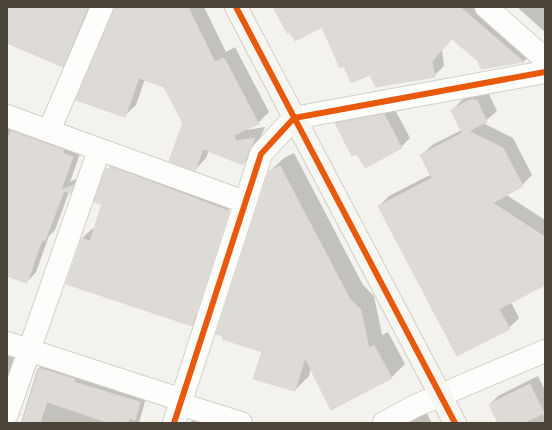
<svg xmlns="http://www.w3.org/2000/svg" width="552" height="430" font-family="'Archivo Narrow',sans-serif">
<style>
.shadow{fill:#0003;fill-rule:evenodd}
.building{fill:#dedbd6;stroke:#dcd9d4}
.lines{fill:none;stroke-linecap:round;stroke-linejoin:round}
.street-casing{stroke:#d2d0cb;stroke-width:24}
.secondary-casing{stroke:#d3cfc5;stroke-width:24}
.street{stroke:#fdfdfc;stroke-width:22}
.secondary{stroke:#f7f6f1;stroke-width:22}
.cycleway-casing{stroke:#fff;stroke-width:8}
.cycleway{stroke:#e8590c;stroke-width:6}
</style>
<rect width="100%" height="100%" fill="#f4f2ee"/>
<!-- shadow -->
<path class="shadow" d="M7,7h87l-21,48 -10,11 -56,-27z
M115,7h89l22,45 9,-5 34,65 -11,11 -12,5 1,2 18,-3 -11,26 -11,11 -34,-14 -3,8 -11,12 -11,-47 -20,-36 -19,-8 -9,26 -12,11z
M275,7h209l49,45 -9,9 -43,7 -2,-8 -26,-22 -11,12 2,16 -10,10 -63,-3 -27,-8 -22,-40z
M517,7h28v25z
M486,88l11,23 -14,12 30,15 19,37 -10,10 -17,9 40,26v64l-34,18 8,16 -10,10 -130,-122 10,-10 43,-22 -10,-19 10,-10 30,-15 -10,-20 10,-10z
M393,106l17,32 -9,9 -44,5 -21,-29 9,-8z
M7,120l75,28 -12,34 12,-6 -2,7 -11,9 -14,38 -6,6 -13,36 -9,10 -20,-7z
M294,153l69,132 11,11 8,39 6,-3 17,32 -14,14 -80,-10 -2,8 -14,14 -32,-39 6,-179 15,-14z
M116,161l123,40 -37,114 -10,10 -110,-87 10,-9h3l9,-25 2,-33zM230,206l2,1 -35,107h-2z
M7,348l14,4 -14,33z
M45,361l102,33 -8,29h-118l16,-53z
M538,376l7,14v21l-2,1 2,11h-45l-10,-19 8,-8z
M425,410l7,13h-32z
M197,416l35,7h-42z"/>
<!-- building -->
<path class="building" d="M7,7h81l-25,60 -56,-24z
M114,7h74l27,55 9,-4 35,66 -25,11 2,6 19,-3 -12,27 -40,-16 -8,22 -26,-10 14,-38 -19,-36 -25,-9 -14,39 -49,-17z
M273,7h187l64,55 -43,7 -3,-8 -26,-22 -20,22 3,16 -59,10 -6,-12 -19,8 -7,-17 -4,2 -18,-41 -27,14 -5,-9 -3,1z
M469,100h8l10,22 -18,9 34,17 20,38 -30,17 52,34v48l-46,24 11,20 -53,27 -79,-150 54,-28 -12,-23 42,-22 -11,-23z
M384,114l18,34 -37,20 -8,-14 -5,2 -17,-33z
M11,131l53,19 -1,3 10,4 -12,33 13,-5 -3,8 -7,-2 -19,50 -3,-1 -15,43 -20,-7v-136z
M280,166l70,133 11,11 8,38 5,-3 18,33 -61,32 -26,-52 -10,33 -42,-12 9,-27 -40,-13 1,-3 -7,-2 53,-163z
M112,167l117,44 -37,115 -126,-42 16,-46 8,3 12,-37 -8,-2 11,-32z
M39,368l36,11 -1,3 66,20 -5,18 -6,-2 -1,5h-19l-62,-21 -7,21h-18z
M530,384l14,29 -20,10h-26l-9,-19z"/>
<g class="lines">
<defs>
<path id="street" d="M486,7l59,52
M7,116l238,86
M49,131l53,-124
M7,343l175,57
M180,404l61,19
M7,414l92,-264
M174,423l87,-269 33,-36 251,-46
M384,423l31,-17 130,-55"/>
<path id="secondary" d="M236,7l219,416"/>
</defs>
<!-- street casing -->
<use href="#street" class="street-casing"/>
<!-- secondary casing -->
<use href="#secondary" class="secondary-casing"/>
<!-- street -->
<use href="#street" class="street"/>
<!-- secondary -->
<use href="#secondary" class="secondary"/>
<defs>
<path id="cycleway" d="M236,7l219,416
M174,423l87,-269 33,-36 251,-46"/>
</defs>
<!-- cycleway casing -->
<use href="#cycleway" class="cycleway-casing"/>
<!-- cycleway -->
<use href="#cycleway" class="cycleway"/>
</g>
<!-- border -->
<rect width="552" height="430" fill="none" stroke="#4b4439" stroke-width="16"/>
</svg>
